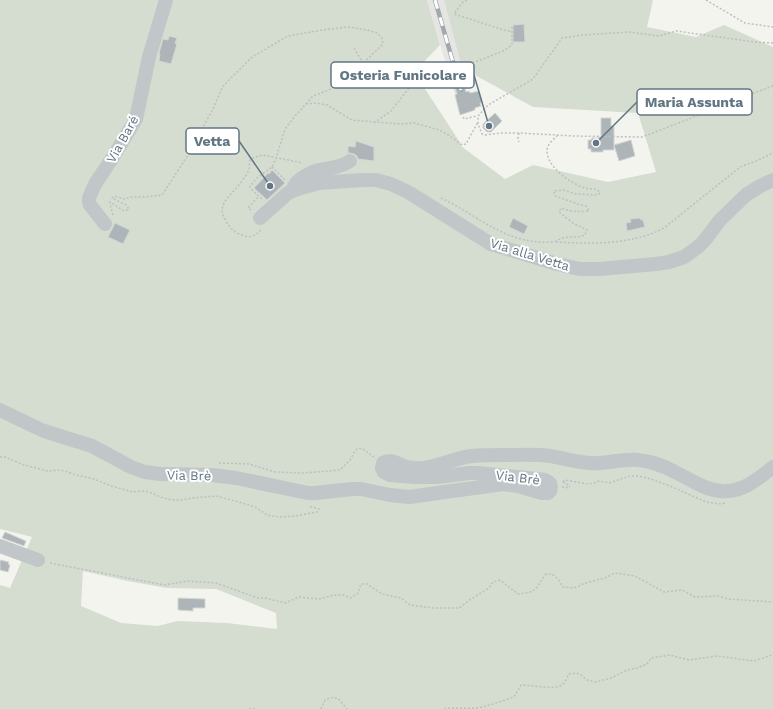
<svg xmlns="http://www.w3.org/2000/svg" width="773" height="709" font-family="'Work Sans',sans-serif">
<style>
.built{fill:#e5e5e3}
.green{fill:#d5dcd0;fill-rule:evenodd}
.building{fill:#adb5b9;stroke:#d5d5d3}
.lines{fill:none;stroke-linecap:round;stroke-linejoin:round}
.path{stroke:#bdbfc1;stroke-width:1.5;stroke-dasharray:2 2;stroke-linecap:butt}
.minor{stroke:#c1c6c8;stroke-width:14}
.rail-casing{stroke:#a1a9ad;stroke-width:4.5}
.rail{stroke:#fff;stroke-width:3;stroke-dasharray:9;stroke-linecap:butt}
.labels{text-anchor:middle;stroke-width:4;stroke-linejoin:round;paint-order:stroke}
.street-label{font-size:13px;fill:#617683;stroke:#fff}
.leader{fill:none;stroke:#617683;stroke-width:1.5}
.callout-dot{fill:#617683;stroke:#fff;stroke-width:1.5}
.callout{fill:#fff;stroke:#617683;stroke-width:1.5}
.callout-label{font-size:14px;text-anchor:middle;font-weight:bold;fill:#617683}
</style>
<rect width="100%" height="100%" fill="#f4f4ef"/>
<!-- built -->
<path class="built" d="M427,0h17l18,68 4,24 -11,3z"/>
<!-- green -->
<path class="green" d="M0,0h427l13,45 -26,27 47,72v2l44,33 28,-14 75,17 48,-10 -18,-59 -105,-6 -71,-39 -18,-68h209l-6,27 49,10 28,-12 49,22v662h-773v-124l10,3 22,-51 -32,-8zM83,571l45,10 39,7 49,1 60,24 1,16 -50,-6 -50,-2 -19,5 -37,-3 -40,-17z"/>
<!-- building -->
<path class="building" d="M524,24l1,18h-12v-17z
M169,36l8,2 -2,5 2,1 -6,20 -12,-3 1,-7 -1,-1 4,-14 5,1z
M461,75l5,17 3,-1 1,2 9,-2 3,11 -2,1 1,3 -6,2v2l-15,5 -5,-20 2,-1 -5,-17z
M495,113l7,8 -11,11h-4l-4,-4v-4z
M601,118h10v8h3v24h-11v2h-12v-3h-3v-9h3l1,-2h7v-1h2z
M631,140l4,16 -16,5 -5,-16z
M356,141l18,6v14l-16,-2 -1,-3 -3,-2 -4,-1h-2v-7l7,1z
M272,170l13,13 -18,17 -13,-12 14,-15 1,1z
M513,218l15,8 -4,8 -15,-7z
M640,218l1,2h2l2,7 -18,4 -1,-8 5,-1 -1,-3z
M115,223l15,7 -7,14 -15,-7z
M5,532l21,9 -2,5 -22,-8z
M0,560l9,2 -1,2 2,1 -2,7 -8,-2z
M178,598l27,1v9h-12v3l-15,-1z"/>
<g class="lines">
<!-- path -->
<path class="path" d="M467,0l-4,2 -9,12 53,17h5
M706,0l39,23 28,4
M773,43l-18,-1 -79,-11 -17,5 -30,-4 -46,3 -21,3 -29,41 -45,26 -10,11v8l4,10 3,1 17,-2h17l55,3 68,1 47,-18 51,-21 33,-12
M354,48l9,15
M306,104l10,-1 11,2 25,15 48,4 15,-1 24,7 11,6 12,9 4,-1 12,-22
M463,117l1,2 13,-3
M374,123l17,-12 21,-27 11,-9 55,-14 25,-10 9,-6v-20
M519,133l-1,5 1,4
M272,167l13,13
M441,198c38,18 65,47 111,44 4,0 7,-3 11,-4 8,-2 15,0 22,-3l2,-5 -14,-7 -14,-11 2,-4c10,4 18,4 28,3l-3,-5 -5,-1 -26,-9 -1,-5 9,-1 13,4 21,1 3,-2 -3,-4c-5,0 -10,0 -15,-2 -13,-5 -36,-21 -35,-37 1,-7 7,-11 11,-15
M251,210l-3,-2 11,-12
M113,215l-3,-11v-2l14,9 5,-2 -3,-4 -14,-7 3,-2 9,3 7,-2h14l17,-2 26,-40 25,-46 10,-23 29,-29 36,-21 34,-6 27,-3 18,3 10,3 5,5 1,6 -31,30 -11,9 -12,7 -16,6 -18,20 -10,13 -9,29 -4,9 -15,11 -7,8v2l13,12
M261,230c-6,6 -11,8 -19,5 -7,-2 -12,-7 -16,-14 -10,-15 2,-23 11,-34 4,-4 8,-10 11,-15 2,-4 1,-8 2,-12l5,-3 8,-2 40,8
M556,242c35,2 76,3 108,-14l76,-61 16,-6 17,-8
M0,457h5l19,8 24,6 12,-1 8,2 8,3 18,4 17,7 22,6 9,-1 7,1 14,6 10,2h9l10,-2 24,-2 23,6 16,5 12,8 12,2 17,-1 21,-4 2,-3 -11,-3
M219,463l30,1 26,8 28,1 37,-3 10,-10 5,-9 3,-3c8,1 9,5 16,9
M563,482l2,-2 23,4 6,-1 5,-2 10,2 21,-7h9l12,3 19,7 36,16 15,2 4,-1
M563,482l7,4
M562,487l7,1 1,-2
M50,563l114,22 24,-4 28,2 42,15h7l20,5 14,-6 20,2 15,-4h9l8,3 7,-5 3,-9h6l15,10 19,4 9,7 23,3h26l12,-9 18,-11 4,-6 7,-2 18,14c20,-2 17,-5 28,-20h6l6,5 5,8 11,1 11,-5 20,-5 10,-5 20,3 29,16 18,-2 13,7 23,-1 10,3 45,3
M249,709h6
M321,709l4,-9c13,-6 14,0 22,9
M444,709c10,-2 20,0 30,-1 14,-1 27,-7 40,-11l7,-12c9,0 35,5 41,0 3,-2 5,-8 7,-11l7,-1 5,2 6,5 9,2 15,-4 16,-8 10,-2 10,-4 4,-6 19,-3 19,5 28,-4 37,5 15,-5 4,-1"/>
<!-- minor -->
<path class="minor" d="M293,190c1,-6 4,-8 9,-12 14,-10 21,-7 37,-12 4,-1 8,-3 11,-5
M260,218l28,-25 9,-4 22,-6 13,-1 31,-2h13l15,4 17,8 83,52 66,20 23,5h19l57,-5 13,-2 15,-5 14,-10 7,-7 15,-20 26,-25 14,-9 13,-6
M105,224l-15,-19 -1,-3v-4l6,-14 18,-27 23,-38 13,-62 17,-57
M0,410l27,13 17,8 48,15 39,21 14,5 15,2 52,1 24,3 72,15h7l38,-4h8l29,6 19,2 94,-13 15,2 24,7h6l2,-2c2,-6 0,-9 -5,-11l-67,-7h-9l-32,4h-23l-24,-2 -6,-3 -2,-4 1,-5c8,-5 15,1 23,4 6,1 12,2 18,1 16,-2 31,-10 47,-12 12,-1 25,-1 37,-1 14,0 28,-1 42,1 13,2 26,6 39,7 16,2 32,-5 49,-3 12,1 26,6 37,12 17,8 33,21 53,19 18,-1 32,-14 45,-24
M0,546l38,14"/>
<defs>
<path id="rail" d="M435,0l26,90"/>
</defs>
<!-- rail casing -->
<use href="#rail" class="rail-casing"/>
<!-- rail -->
<use href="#rail" class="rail"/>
</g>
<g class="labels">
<!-- street labels -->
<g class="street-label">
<text transform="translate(122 139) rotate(-61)" y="5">Via Baré</text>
<text transform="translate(530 254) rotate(17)" y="5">Via alla Vetta</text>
<text transform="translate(189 475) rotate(1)" y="5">Via Brè</text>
<text transform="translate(518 477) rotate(7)" y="5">Via Brè</text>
</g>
</g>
<!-- callouts -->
<path class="leader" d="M489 126L474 75M596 143L637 102M270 186L239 141"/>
<g class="callout-dot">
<circle cx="489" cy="126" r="4"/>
<circle cx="596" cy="143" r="4"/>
<circle cx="270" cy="186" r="4"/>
</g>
<g class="callout">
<rect x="331" y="62" width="143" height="26" rx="4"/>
<rect x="637" y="89" width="115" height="26" rx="4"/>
<rect x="186" y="128" width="53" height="26" rx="4"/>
</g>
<g class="callout-label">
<text x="403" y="80">Osteria Funicolare</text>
<text x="694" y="107">Maria Assunta</text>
<text x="212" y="146">Vetta</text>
</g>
</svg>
